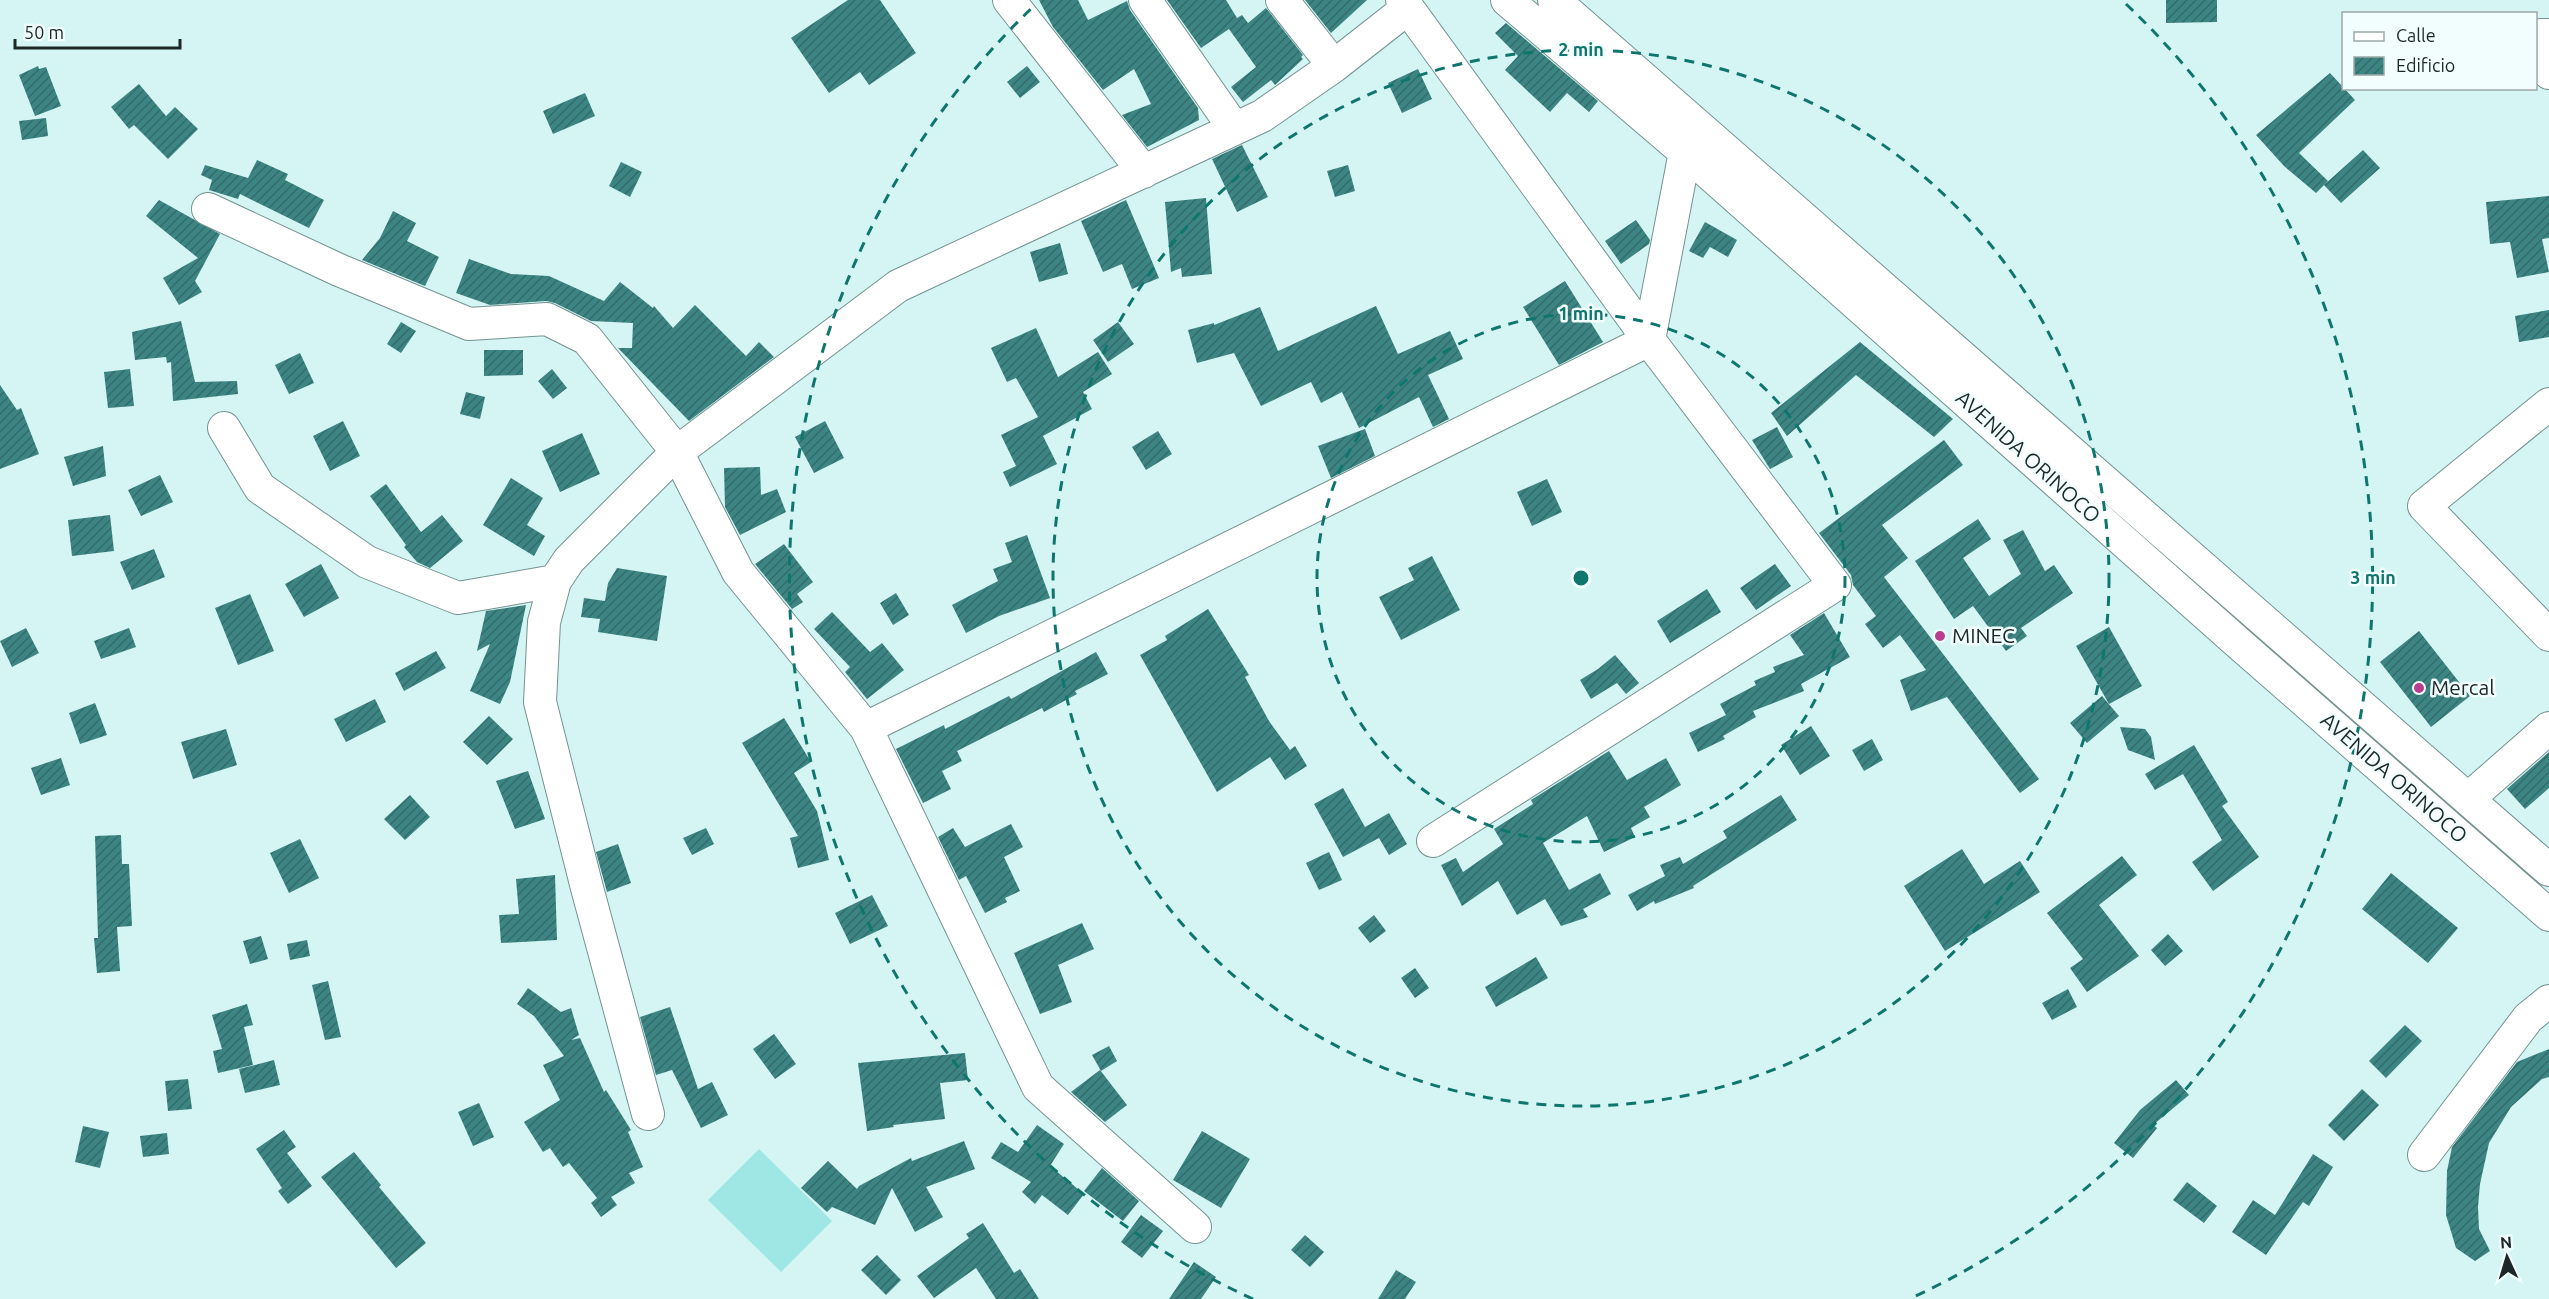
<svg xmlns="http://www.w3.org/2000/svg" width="2549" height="1299" font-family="Ubuntu,sans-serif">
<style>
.garden{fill:#9fe7e4}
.building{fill:url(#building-hatch)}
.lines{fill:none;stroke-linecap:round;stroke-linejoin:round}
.minor-casing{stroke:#749391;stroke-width:34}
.minor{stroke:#fff;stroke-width:32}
.ring{fill:none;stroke:#0f766e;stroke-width:3;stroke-dasharray:10 8}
.poi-dot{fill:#b73d90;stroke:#f1fefd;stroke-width:2}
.labels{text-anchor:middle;stroke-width:5;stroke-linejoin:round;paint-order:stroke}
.street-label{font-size:21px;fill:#1c2828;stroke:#f1fefd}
.poi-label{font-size:21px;fill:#1c2828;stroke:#f1fefd;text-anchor:start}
.centre{fill:#0f766e;stroke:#f1fefd;stroke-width:3}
.ring-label{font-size:18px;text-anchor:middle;font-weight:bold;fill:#0f766e;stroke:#f1fefd;stroke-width:5;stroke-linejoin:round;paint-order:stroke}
</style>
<defs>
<pattern id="building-hatch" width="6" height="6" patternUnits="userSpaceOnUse" patternTransform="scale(1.5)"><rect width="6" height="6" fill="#3d8583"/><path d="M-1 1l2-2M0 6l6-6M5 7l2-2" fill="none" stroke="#326d6b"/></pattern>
</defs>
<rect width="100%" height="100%" fill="#d4f5f3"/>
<!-- garden -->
<path class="garden" d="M759,1149l73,72 -51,51 -73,-72z"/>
<!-- building -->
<path class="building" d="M848,0h32l36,53 -47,32 -9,-13 -31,21 -38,-55z
M1039,0h39l10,20 39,-19 3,9 68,98 1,12 -52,27 -25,-32 29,-11 -17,-35 -31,21 -50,-63z
M1167,0h59l11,18 5,-3 6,8 18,-15 37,47 -2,2 2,2 -28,26 -4,-5 -28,22 -12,-15 25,-20 -27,-38 -28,19z
M1305,0h62l-36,33z
M2166,0h51v22l-51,1z
M1506,23l92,78 -9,11 -22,-19 -17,19 -45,-42 13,-14 -23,-23z
M38,66l1,3 7,-2 15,39 -26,10 -16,-41z
M1027,66l13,16 -20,16 -13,-16z
M1418,69l14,30 -30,14 -14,-30z
M2330,73l25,27 -56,53 29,28 -12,12 -32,-27 -28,-31z
M139,84l27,32 9,-9 23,22 -30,30 -34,-34 -5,4 -18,-22z
M585,93l10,23 -42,18 -10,-23z
M46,118l2,18 -26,4 -3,-19z
M1242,145l26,52 -31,15 -25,-53z
M2363,150l17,18 -39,35 -17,-18z
M257,160l31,14 -3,6 39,20 -15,28 -69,-34 -2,5 -29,-9 3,-10 -11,-5 4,-10 43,13z
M621,162l21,10 -12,25 -21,-11z
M1348,165l7,26 -20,6 -8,-26z
M2549,196v42l-7,1 7,33 -32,6 -7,-36 -20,2 -4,-42z
M1206,198l6,76 -30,3 -1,-9 -10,4 -6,-70z
M159,200l61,34 -25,47 7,11 -23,13 -16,-27 35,-20 -52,-42z
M1126,200l33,78 -27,11 -10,-25 -19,8 -22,-51z
M393,211l23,12 -9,18 32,16 -14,29 -63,-26 18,-22z
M1636,220l14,20 -1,4 -28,20 -16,-23z
M1705,222l32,18 -9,17 -18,-10 -7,11 -14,-7z
M1060,243l8,31 -29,8 -9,-30z
M469,259l42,15 38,2 55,25 16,-19 33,26 1,-2 19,22 22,-23 51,51 13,-14 15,15 -85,64 -71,-73h14l1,-25 -42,-2 -36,-18 -9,-2 -56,4 -34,-12z
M1565,281l38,61 -44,23 -36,-58z
M1376,306l22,48 52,-23 13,28 -35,16 21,44 -16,8 -14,-30 -60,31 -17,-36 -21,11 -10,-21 -50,24 -27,-53 -37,10 -9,-33 26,-7v2l46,-18 18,44z
M2549,310v27l-30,5 -4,-26z
M181,321l14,61 42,-1 1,13 -65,7 -2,-39 -4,1 -1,-6 -31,3 -3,-28z
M401,322l15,9 -15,22 -14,-9z
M1118,322l16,22 -26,18 -15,-22z
M1036,328l22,49 40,-25 14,22 -29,18 9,17 -49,27 14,28 -47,23 -7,-15 13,-6 -15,-31 37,-18 -22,-39 -9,4 -16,-34z
M1860,342l93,77 -19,18 -78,-62 -69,61 -16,-23z
M484,350h39v25l-39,1z
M300,353l14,30 -25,11 -14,-29z
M130,369l4,37 -26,2 -4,-36z
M552,369l15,19 -14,11 -15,-18z
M0,385l17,25 4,-2 18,46 -39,15z
M466,392l19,5 -5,22 -20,-5z
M343,421l17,35 -30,15 -17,-35z
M825,421l19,37 -30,15 -19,-36z
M1777,427l16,30 -23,12 -18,-29z
M1365,429l10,27 -44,22 -13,-32z
M1158,431l14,23 -26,16 -14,-23z
M582,433l18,41 -40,18 -18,-41z
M1944,440l19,25 -81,60 26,33 -24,19 155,202 -19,14 -73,-96 -36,14 -11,-31 26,-10 -26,-35 -17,13 -18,-24 11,-8 -23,-31 -2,-10 -32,-42z
M103,446l3,30 -33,10 -9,-29z
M760,467l1,28 16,-6 9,23 -46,23 -15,-28 -1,-39z
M160,475l13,27 -32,14 -13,-26z
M511,478l32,20 -16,27 18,11 -11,20 -51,-31z
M1547,479l15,33 -30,14 -15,-34z
M386,484l35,48 21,-17 21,26 -33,27 -13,-6 -13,-15 2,-2 -36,-49z
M110,515l4,36 -42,5 -4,-36z
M1978,519l13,20 -28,19 26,38 32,-22 -18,-34 20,-10 22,41 9,-6 19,28 -52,35 6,8 -21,15 -33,-45 -19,13 -39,-58z
M1027,535l23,63 -51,18 -33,17 -14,-28 46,-24 -5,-12 19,-7 -7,-19z
M784,544l29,38 -16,12 6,8 -11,7 -37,-45z
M154,549l11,28 -33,13 -12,-28z
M1432,556l28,54 -59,30 -22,-43 35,-17 -6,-12z
M321,564l18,34 -35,19 -19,-33z
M1775,564l16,22 -35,24 -16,-22z
M617,568l50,8 -10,65 -59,-9 2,-13 -19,-2 3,-19 21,3 3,-18z
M1707,589l14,23 -51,31 -13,-22z
M896,593l13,22 -16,10 -13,-22z
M250,594l24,57 -36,14 -23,-57z
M526,605l-16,77 -10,22 -30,-13 20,-47 -13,7 9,-40z
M1208,609l41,66 -4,2 24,44 21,29 5,-4 12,20 -22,14 -15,-23 -53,35 -77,-137 27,-15 -2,-4z
M832,612l38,40 12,-9 22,27 -37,29 -22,-27 5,-5 -36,-38z
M1824,613l26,44 -49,27 3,7 -51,20 3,6 -33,19 2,3 -27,13 -9,-19 37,-18 -6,-11 36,-19 -2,-4 21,-9 -2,-5 31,-12 -14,-20z
M2109,627l33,59 -33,18 -33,-58z
M26,628l13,25 -27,14 -12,-26z
M129,628l7,19 -35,12 -7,-18z
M2419,631l51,65 -39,31 -51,-65z
M436,651l10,17 -42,23 -9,-18z
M1096,652l12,22 -33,17 2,3 -33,18 -2,-4 -85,43 5,10 -20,10 9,18 -28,14 -27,-54 48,-24 1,4 64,-33 2,3z
M1615,655l24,28 -13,11 -9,-11 -26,16 -11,-19 18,-11z
M2102,696l17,20 -32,27 -17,-20z
M375,699l11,23 -40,20 -12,-23z
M95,703l12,32 -27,9 -11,-31z
M489,716l24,23 -26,26 -24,-23z
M784,718l27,44 -17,11 23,38 12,49 -31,8 -8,-30 8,-2 -56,-93z
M1811,726l19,30 -30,19 -19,-30z
M2120,727l25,2 6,8 4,23 -27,-10z
M226,729l11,36 -44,14 -12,-37z
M1872,739l11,21 -19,11 -12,-21z
M2194,745l34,57 -6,4 37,51 -46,34 -21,-29 30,-22 -39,-66 -28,16 -10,-16z
M1609,751l18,29 39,-22 15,27 -37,22 6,10 -19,11 4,9 -31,15 -17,-36 -44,27 26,47 31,-17 11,21 -28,15 5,8 -27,9 -16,-27 -28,16 -19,-34 -36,25 -21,-41 15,-7 7,14 40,-28 -9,-15 39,-25 -2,-4z
M2549,752v36l-24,21 -18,-20z
M61,758l9,27 -29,10 -10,-27z
M528,771l17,48 -30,10 -19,-48z
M1343,788l22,39 24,-14 18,31 -18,11 -10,-17 -36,19 -29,-53z
M410,795l20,22 -25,23 -21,-21z
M1781,795l16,25 -104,66 1,2 -39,16 -1,-3 -17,10 -9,-16 37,-19 -5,-11 20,-8 3,7 44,-26 -4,-7z
M1011,824l12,23 -19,10 16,34 -15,7 2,4 -22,11 -19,-37 -7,4 -21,-43 15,-9 12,19z
M706,828l8,16 -22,11 -9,-17z
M121,835l1,29h7l3,62 -15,1 3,44 -23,2 -3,-35h4l-3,-102z
M300,839l19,39 -30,15 -19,-40z
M618,844l13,39 -24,9 -11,-40z
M1962,849l22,35 36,-23 20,31 -95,59 -41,-65z
M1329,852l13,28 -23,10 -13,-27z
M2122,856l15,19 -38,30 40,51 -52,36 -17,-24 13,-9 -36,-46z
M2391,873l67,55 -30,35 -66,-54z
M555,875l2,65 -56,3 -2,-28 20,-1 -3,-35z
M872,895l16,31 -38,18 -15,-31z
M1374,915l12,16 -16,12 -12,-15z
M1082,923l12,26 -36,16 14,37 -32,12 -26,-61z
M2168,934l15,17 -18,15 -14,-16z
M261,936l7,23 -18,5 -7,-23z
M307,940l3,16 -20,4 -3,-16z
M1536,957l12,21 -52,29 -11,-20z
M1415,968l14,20 -14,10 -14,-20z
M328,981l13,56 -16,3 -13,-55z
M528,988l33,24 10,-4 8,27 -8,5 9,-2 24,54 2,-2 25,40 -3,2 15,35 -14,6 6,10 -24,14 6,8 -16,12 -10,-14 6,-5 -28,-35 -6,4 -13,-19 -7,4 -19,-30 36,-22 -17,-35 21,-9 -30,-40 -17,-12z
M2068,989l9,18 -25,13 -10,-17z
M247,1004l6,21 -9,2 9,38 -35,8 -5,-22 9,-2 -10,-34z
M670,1007l28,82 14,-7 16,33 -27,13 -29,-58 -16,5 -16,-58z
M2405,1025l17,16 -36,37 -17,-17z
M774,1034l22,30 -21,15 -22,-30z
M1109,1046l8,15 -16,10 -9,-16z
M2549,1049v28l-7,2 -31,28 -22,36 -9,41 -2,23 1,22 11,22 -15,10 -19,-13 -10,-33 1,-44 5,-24 65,-85z
M965,1053l3,27 -28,3 5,36 -52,6 1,2 -27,4 -9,-68z
M274,1060l6,25 -35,8 -6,-24z
M1100,1070l27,35 -22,17 -34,-30z
M188,1079l4,30 -24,2 -3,-30z
M2176,1080l13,15 -36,30 4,3 -24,30 -19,-15 26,-33z
M2362,1089l17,16 -35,36 -16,-16z
M479,1103l15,34 -21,9 -15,-34z
M1037,1125l27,19 -14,22 34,28 -16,21 -26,-20 -7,9 -13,-12 9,-10 -40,-24 10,-16 17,10z
M83,1126l26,6 -9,36 -25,-6z
M284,1130l12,17 -9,6 25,33 -24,18 -10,-13 4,-3 -26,-39z
M1202,1131l48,28 -29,49 -48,-28z
M167,1133l2,21 -26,3 -3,-21z
M964,1141l11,28 -49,18 17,30 -28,15 -23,-44 -17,37 -43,-18 -5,5 -26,-24 27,-27 29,28 2,-3 52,-28 1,3z
M354,1152l27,33 -2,2 47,56 -30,25 -75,-91z
M2313,1154l20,13 -24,39 -6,-4 -37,53 -34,-23 21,-32 22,15z
M1102,1168l37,33 -16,20 -39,-30z
M2187,1182l30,24 -13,17 -31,-23z
M1141,1215l22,16 -21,27 -21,-16z
M983,1223l31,50 6,-4 19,30h-43l-20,-31 -42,30 -17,-22 52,-38 -3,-4z
M1305,1235l19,17 -14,15 -19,-17z
M877,1255l24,25 -15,15 -25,-25z
M1194,1262l22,15 -15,22h-32z
M1396,1270l20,12 -11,17h-27z"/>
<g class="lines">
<defs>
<path id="minor" d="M1009,0l135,172
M1145,0l89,128
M1282,0l52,66
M1402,0l247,340 186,245 -402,256
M1507,0l178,152 551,489 313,274
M1554,0l995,870
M2549,35h-8l8,38
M208,209l131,61 130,54 78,-5 40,20 90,113 61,120 128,156 172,359 157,140
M2549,404l-125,102 125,129
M224,428l36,60 107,74 91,36 97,-17
M866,728l783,-388 36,-188
M2468,799l81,-71
M648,1114l-61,-226 -47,-186 4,-80 11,-41 14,-21 108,-108 221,-166 364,-170 72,-50 74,-58
M2424,1155l104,-137 21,-17"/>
</defs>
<!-- minor casing -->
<use href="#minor" class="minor-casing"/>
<!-- minor -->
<use href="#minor" class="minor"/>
</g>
<!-- distance rings -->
<g class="ring">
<circle cx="1581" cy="578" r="264"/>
<circle cx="1581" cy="578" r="528"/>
<path d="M1253 1299A792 792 0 0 1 1036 4M2126 4A792 792 0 0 1 1909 1299"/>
</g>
<!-- markers -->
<g class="poi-dot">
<circle cx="1940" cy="636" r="6"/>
<circle cx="2419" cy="688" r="6"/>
</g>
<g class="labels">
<!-- street labels -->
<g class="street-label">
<text transform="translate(2028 457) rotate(42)" y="7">AVENIDA ORINOCO</text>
<text transform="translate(2394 778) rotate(41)" y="7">AVENIDA ORINOCO</text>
</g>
<!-- poi labels -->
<g class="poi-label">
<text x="1952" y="643">MINEC</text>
<text x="2431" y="695">Mercal</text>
</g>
</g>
<circle cx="1581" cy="578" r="9" class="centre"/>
<g class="ring-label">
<text x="1581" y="56">2 min</text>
<text x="1581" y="320">1 min</text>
<text x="2373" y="584">3 min</text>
</g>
<!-- legend -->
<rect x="2342" y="12" width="195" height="78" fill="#f1fefd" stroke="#9ca8a8" stroke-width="1.5"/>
<rect x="2354" y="32" width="30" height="9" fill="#ffffff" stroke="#9ca8a8" stroke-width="1.5"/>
<text x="2396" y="42" font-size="18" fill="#1c2828">Calle</text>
<rect x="2354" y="57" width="30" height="18" fill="url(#building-hatch)" stroke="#9ca8a8" stroke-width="1.5"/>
<text x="2396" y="72" font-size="18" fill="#1c2828">Edificio</text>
<!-- north arrow -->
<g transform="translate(2507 1257) rotate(356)" stroke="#f1fefd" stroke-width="4.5" paint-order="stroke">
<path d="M0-4.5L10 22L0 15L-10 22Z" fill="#1c2828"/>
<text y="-9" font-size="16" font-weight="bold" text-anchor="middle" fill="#1c2828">N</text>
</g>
<!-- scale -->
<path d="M15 39v9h165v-9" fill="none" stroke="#1c2828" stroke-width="3"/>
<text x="24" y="39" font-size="18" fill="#1c2828" stroke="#f1fefd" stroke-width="4.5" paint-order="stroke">50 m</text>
</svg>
